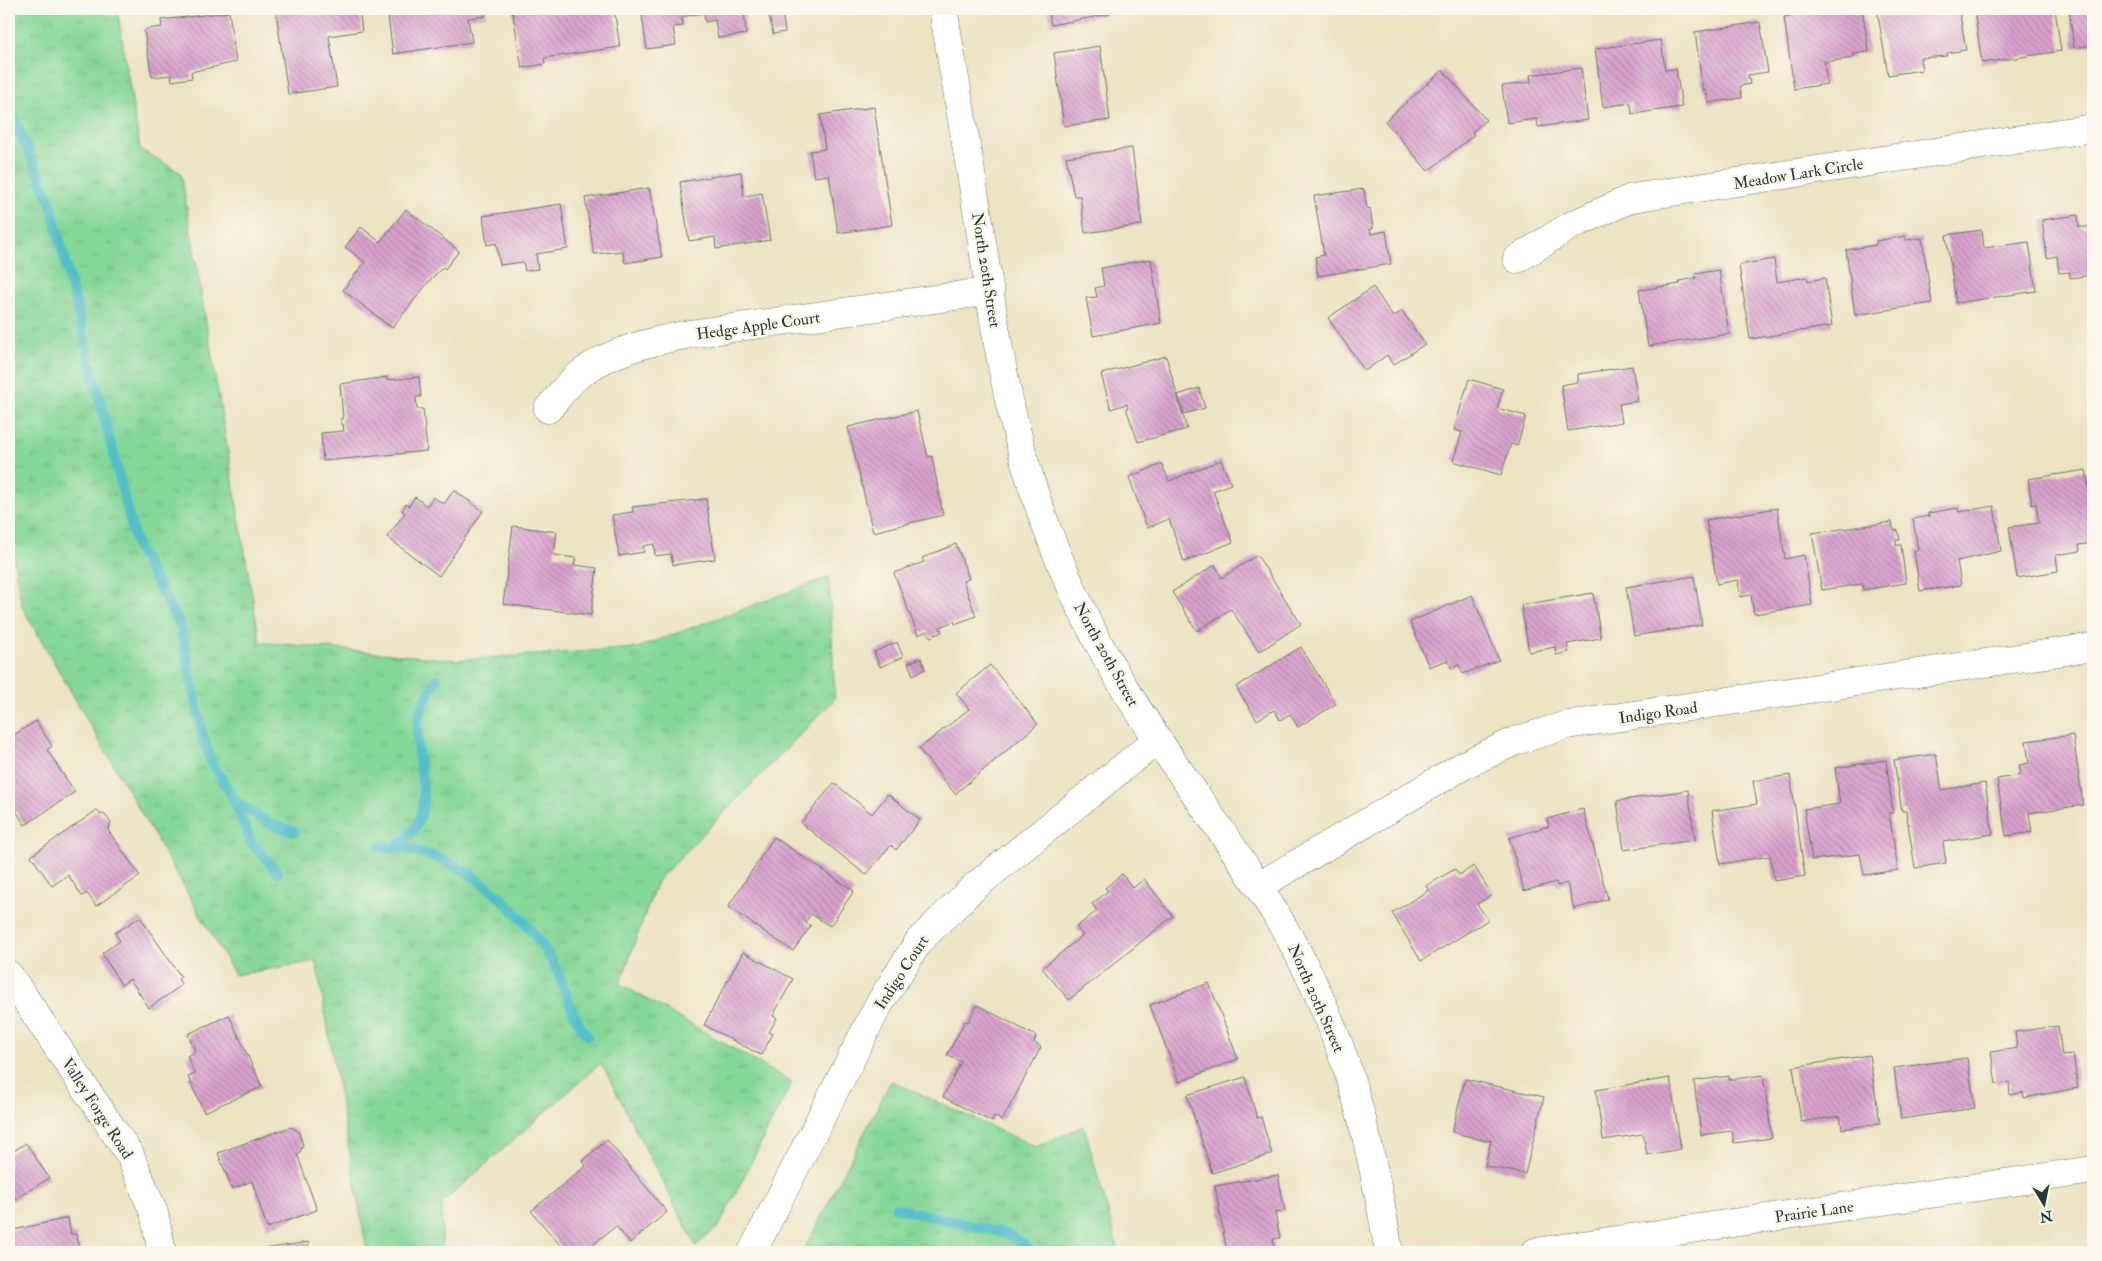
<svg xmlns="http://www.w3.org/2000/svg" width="2102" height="1261" font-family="'IM FELL Double Pica',serif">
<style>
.grass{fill:url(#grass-tufts);stroke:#528a66}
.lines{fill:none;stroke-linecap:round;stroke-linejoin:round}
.stream{stroke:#51bec9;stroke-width:10}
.building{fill:url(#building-back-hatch)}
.minor-casing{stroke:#677766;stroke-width:29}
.minor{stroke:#fff;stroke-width:28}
.labels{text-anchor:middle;stroke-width:5;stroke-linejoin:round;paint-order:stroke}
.street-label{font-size:16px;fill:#1f3d34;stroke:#fbf7ec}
</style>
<defs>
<pattern id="grass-tufts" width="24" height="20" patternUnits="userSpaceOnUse" patternTransform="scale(1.25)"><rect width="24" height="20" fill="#85d798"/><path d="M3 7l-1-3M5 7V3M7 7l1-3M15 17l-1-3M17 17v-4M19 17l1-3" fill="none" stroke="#72b984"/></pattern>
<pattern id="building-back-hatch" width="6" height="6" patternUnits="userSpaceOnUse" patternTransform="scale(1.25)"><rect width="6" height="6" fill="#d9a1ce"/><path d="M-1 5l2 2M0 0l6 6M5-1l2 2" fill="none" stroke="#af84a8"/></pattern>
</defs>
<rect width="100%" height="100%" fill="#fbf7ec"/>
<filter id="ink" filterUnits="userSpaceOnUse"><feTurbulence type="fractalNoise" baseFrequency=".02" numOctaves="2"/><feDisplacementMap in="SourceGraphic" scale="10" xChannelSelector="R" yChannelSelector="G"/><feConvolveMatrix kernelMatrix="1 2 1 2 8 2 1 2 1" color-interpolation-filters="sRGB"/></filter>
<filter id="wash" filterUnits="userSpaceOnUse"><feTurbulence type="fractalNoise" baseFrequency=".0096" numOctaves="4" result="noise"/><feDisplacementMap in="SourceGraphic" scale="20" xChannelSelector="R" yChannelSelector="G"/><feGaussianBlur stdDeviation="1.12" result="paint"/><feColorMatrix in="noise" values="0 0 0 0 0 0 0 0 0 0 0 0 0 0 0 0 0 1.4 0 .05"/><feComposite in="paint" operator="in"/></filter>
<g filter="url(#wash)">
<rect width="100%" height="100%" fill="#ece3c2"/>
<!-- grass -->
<path class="grass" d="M9,9h108l23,140 41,24 79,469 196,18 181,-12 192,-71 6,122 -178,182 -37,103 172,98 -73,144 -23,20 -95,-183 -159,140v49h-75l-51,-291 -81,14 -213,-368 -13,-76z
M891,1081l145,66 48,-21 35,126h-316z"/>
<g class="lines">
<!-- stream -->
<path class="stream" d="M9,107l41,94 87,347 43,77 23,111 8,25 23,39 17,42 27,31
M235,801l33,22 27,9
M379,847c75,0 136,53 173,114 14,24 17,54 36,75
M395,847c52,-32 14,-85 24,-130 3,-13 12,-26 18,-38
M896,1208l111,26 15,9 8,9"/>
</g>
<g id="blocks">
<!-- building -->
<path class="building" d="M299,9h60l3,22 -33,5 8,51 -49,7 -12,-82z
M387,9h98l1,7 -18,2 4,24 -79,12z
M512,9h102l6,38 -76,11 1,6 -23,4z
M641,9h103l2,25 -28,4 -3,-18 -10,2 -1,-9 -12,2 -10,2 1,9 -10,1 3,18 -29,4z
M1048,9h61l1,5 -59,11z
M1825,9l1,2 36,-2 7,43 -16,2 1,4 -30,4 3,22 -33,5 -10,-72z
M1877,9h82l7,41 -19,3v3l-27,2 2,12 -34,5z
M2024,9h31l6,42 -79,12 -7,-47z
M2069,9h24v36l-19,3z
M229,12l7,50 -45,10 1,6 -20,3 -1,-6 -19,2 -8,-46 3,-2 15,-2 -1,-7z
M782,12l3,20 -12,2 -4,-19z
M1760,22l8,50 -20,3 2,9 -10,2 2,12 -34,5 -2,-13 -3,1 -8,-59z
M1661,40l4,30 11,-1 6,38 -50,7 -1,-11 -28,4 -8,-58z
M1100,46l10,74 -46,6 -10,-73z
M1581,68l7,52 -50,7 -1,-8 -30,4 -5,-37 29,-4 -1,-7z
M1443,70l43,50 -14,12 2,3 -46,36 -43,-50z
M874,107l18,118 -54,8 -9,-58 -15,2 -4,-26 15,-2 -5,-34z
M1132,148l10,77 -57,8 -5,-37h-6l-8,-39z
M741,172l3,24 18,-3 8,47 -54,9 -1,-12 -26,4 -9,-59z
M649,188l13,69 -37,6 -2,-12 -29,3 -9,-56z
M1364,189l3,20 3,-1 3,21h-3l1,5 15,-3 5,33 -73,12 -3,-19 9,-2 -10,-59z
M561,204l7,45 -32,5 2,15 -13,2 -2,-9 -23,3 -4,-22 -9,2 -4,-29z
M406,209l53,42 -14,18 -2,-2 -12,12 -39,49 -49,-38 22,-28 -20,-15 16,-20 19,15z
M2078,215l1,12h14v48l-23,3v-6l-11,1 -2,-17 -10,2 -5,-38z
M1982,230l2,18 45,-6 7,49 -80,12 -10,-68z
M1905,236l1,4 16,-2 10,65 -77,12 -9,-65 30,-5v-4z
M1151,259l10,64 -68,13 -7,-38 11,-1 -2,-9 9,-2 -3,-18z
M1774,259l3,23 30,-5 1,4 17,-3 7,48 -82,13 -11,-74z
M1719,270l10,64 -81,12 -9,-56 41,-6 -1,-3 17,-3 -1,-4z
M1373,287l20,30 9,-6 23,33 -32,21 -6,-10 -22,16 -37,-53z
M1166,356l21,73 -49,13 -12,-34 2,-1 -1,-3 -16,5 -10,-35z
M1632,366l6,35 -19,3 3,18 -54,9 -7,-46 17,-3v-8z
M387,377v3l32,-3 2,20h-5l1,12h6l4,42 -104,10 -2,-28 23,-2 -1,-7 -2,1v-7h2l-3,-34z
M1469,379l34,10 -6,19 29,8 -9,30 -6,-2 -10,31 -48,-14 9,-29 -8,-2z
M1199,388l6,20 -21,6 -6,-19z
M917,411l11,46 4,-1 11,59 -70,17 -25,-105z
M1221,460l10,24 -18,7 20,51 -49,20 -15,-43 -22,9 -18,-51 33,-13 7,17z
M2086,470l7,50v23l-14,2 1,6 -24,4 2,16 -41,7 -8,-51 30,-4 -3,-19 -4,1 -4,-26z
M454,490l29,21 -44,65 -52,-39 18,-24 -3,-2 4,-7 3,2 6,-9 12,9 6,-9 11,7z
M706,499l9,60 -42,6 -2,-11 -16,2 -1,-12 -11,2 1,6 -25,4 -7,-41 21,-3 -1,-5z
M1994,506l7,45 -44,10 4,24 -41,6 -6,-40 4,-1 -5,-31 16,-3 -1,-3 30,-5 1,4z
M1777,508l8,51 19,-4 8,50 -58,9 -3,-19 -11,2 -2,-17 -21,4 -11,-64z
M1892,522l2,9 4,-1 2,10h-4v5h5l5,38 -43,7 -1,-6 -40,6 -10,-57z
M513,526l44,6 -3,23 22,3 -2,7 23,3 -6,47 -88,-11z
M956,544l13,35 -6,2 13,35 -21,8 -1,-3 -14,6 2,5 -12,5 -3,-6 -9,4 -24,-62 30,-11 -2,-4z
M1257,555l44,69 -42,28 -28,-43 -34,22 -25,-39 43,-27 7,13z
M1694,576l8,49 -68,11 -8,-49z
M1593,593l8,45 -34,6 2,8 -13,3 -1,-8 -26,5 -8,-47z
M1472,595l27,65 -36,14 -4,-9 -8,3 -3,-8 -19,7 -19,-45z
M897,642l6,15 -23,10 -6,-15z
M1301,647l35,57 -38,23 -8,-13 -10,6 -6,-10 -17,10 -21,-33z
M921,658l4,11 -12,6 -5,-12z
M990,665l48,59 -83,70 -36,-45 50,-40 -13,-16z
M36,721l16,25 -5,4 28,42 -50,33 -9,-14 -4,2 -3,-5v-70z
M2093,731v25h-1l-3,-24z
M2073,735l10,70 -54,8 3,19 -26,4 -9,-57 24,-4 -2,-10 10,-2 -3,-22z
M1936,754l6,36 43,-7 8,51 -50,8 3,21 -31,5 -9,-57h-4l-8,-51z
M1886,760l7,53h-4l9,57 -34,5 -4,-21 -48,6 -8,-51 36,-5 -5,-36z
M1790,775l15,101 -31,5 -4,-25 -50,8 -8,-53 45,-7 -4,-23z
M834,783l38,31 16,-20 32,26 -24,30 -5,-5 -25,30 -65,-52z
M1688,790l7,50 -71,10 -7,-49z
M1583,809l25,90 -34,10 -7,-26 -10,3 -1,-4 -32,9 -15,-53 40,-12 -2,-7z
M97,810l3,4 5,1 6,8 -3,7 32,46 -44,30 -9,-13 -5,3 -14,-21 -16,11 -21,-30z
M774,837l80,54 -24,35 -19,-12 -6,8 6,4 -18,25 -65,-44z
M1474,866l18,29 -15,9 11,16 -67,41 -29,-48 37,-23 -3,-4 29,-17 4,6z
M1122,874l11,14 11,-9 29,37 -104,84 -27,-32 41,-33 -7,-8 21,-16 -5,-7 16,-13 -3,-3z
M140,917l41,60 -3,2 4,6 -33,23 -19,-29 -9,6 -19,-32 18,-12 -5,-8z
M743,952l50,27 -20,37 4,2 -8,14 4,2 -12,21 -57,-30z
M1209,983l29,76 -59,23 -29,-77z
M977,1005l59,31 -2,6 7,5 -39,74 -8,-5 -2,6 -49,-25 18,-35 -14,-7 18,-34 3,1z
M229,1015l33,72 -58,25 -16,-35 7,-3 -8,-18 8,-4 -7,-18z
M2058,1026l4,29 11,-1 5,34 -54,10 -1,-6 -13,3 -1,-13 -13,2 -5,-32 26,-4 -2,-16z
M2093,1050v20h-1l-3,-19z
M1869,1055l11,68 -38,6 -2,-13 -39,6 -8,-55z
M1967,1058l8,50 -74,11 -7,-51z
M1763,1075l9,63 -38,5 -2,-12 -31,4 -7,-54 35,-5v4z
M1245,1077l12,41 4,-1 11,37 -60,19 -25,-78z
M1670,1078l11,71 -34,6 -4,-21 -40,6 -7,-50z
M1465,1079l79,18 -19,77 -40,-8 6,-26 -5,1 -34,-9z
M290,1127l8,4 5,14 -4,9h-2l20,56 -50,18 -15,-47 -20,8 -14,-36z
M607,1140l60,72 -37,31 -14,-17 -32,26h-18l-35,-41 55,-45 -4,-5z
M26,1143l23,35 -40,25v-49z
M1278,1175l7,36 -10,2 5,25 -7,1 2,13h-48l-12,-66z
M68,1218l3,16h5l5,18h-70l-2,-21z
M308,1242l2,10h-45v-3z"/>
</g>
</g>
<g filter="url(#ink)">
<use href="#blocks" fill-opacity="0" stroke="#677766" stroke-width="1"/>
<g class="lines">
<defs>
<path id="minor" d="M943,9c13,75 26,150 38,226 10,66 19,133 36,198 15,59 36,116 62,171 54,117 140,213 205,324 62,106 85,204 105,324
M1517,259l53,-33 62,-28 461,-70
M548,409c10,-11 19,-25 31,-34 30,-24 73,-34 111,-41l300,-43
M1259,886l207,-122 49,-23 52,-16 526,-78
M9,975l121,180 24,58 8,39
M752,1252l126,-246 41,-65 54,-53 184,-148
M1535,1252l558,-82"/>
</defs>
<!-- minor casing -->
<use href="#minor" class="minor-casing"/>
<!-- minor -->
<use href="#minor" class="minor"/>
</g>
</g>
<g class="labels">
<!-- street labels -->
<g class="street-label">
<text transform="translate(1798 173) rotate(-9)" y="6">Meadow Lark Circle</text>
<text transform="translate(987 270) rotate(81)" y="6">North 20th Street</text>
<text transform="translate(758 325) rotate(-8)" y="6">Hedge Apple Court</text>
<text transform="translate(1107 654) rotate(61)" y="6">North 20th Street</text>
<text transform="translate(1658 712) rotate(-8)" y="6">Indigo Road</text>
<text transform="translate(901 972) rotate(-57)" y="6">Indigo Court</text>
<text transform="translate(1317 998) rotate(66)" y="6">North 20th Street</text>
<text transform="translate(98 1108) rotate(57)" y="6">Valley Forge Road</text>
<text transform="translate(1814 1211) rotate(-8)" y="6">Prairie Lane</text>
</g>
</g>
<!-- margin -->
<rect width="2102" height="1261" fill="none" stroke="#fbf7ec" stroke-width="30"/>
<!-- north arrow -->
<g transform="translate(2044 1204) rotate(170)" stroke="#fbf7ec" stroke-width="4" paint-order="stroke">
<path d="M0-4L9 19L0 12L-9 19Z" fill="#1f3d34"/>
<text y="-8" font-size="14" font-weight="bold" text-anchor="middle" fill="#1f3d34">N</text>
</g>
</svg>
